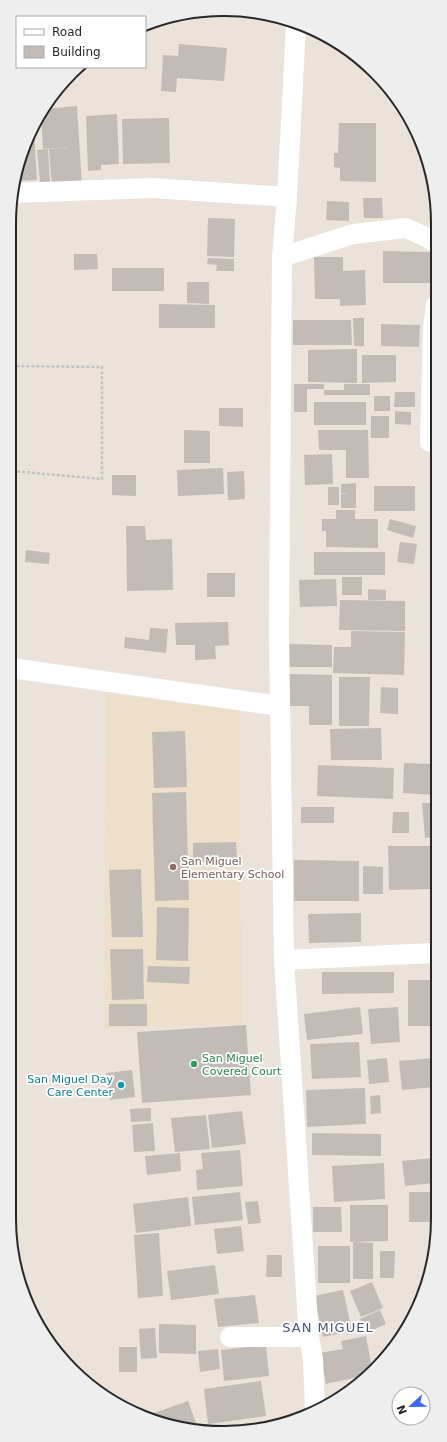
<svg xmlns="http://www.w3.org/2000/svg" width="447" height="1442" font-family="'DejaVu Sans',sans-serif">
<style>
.education{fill:#eddfc9}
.building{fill:#c3bcb6}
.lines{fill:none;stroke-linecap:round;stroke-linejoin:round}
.path{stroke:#c3c3c3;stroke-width:2.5;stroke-dasharray:3 2;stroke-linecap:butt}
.street{stroke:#fff;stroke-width:20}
.education-dot{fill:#8d6e63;stroke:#fff;stroke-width:1.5}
.leisure-dot{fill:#2e9e5b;stroke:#fff;stroke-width:1.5}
.culture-dot{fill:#0f9aa8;stroke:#fff;stroke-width:1.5}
.labels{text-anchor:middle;stroke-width:3.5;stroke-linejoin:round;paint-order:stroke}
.education-label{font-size:11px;fill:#785e54;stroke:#fff;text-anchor:start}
.leisure-label{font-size:11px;fill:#27864d;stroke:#fff;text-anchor:start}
.culture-label{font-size:11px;fill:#0d838f;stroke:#fff;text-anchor:end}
.quarter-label{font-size:13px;letter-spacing:1px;fill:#495578;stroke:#fff}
.rim{fill:none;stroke:#282828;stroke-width:2}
</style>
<rect width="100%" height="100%" fill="#ebe2da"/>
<!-- education -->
<path class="education" d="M106,694l133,16 3,314 -138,4z"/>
<!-- building -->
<path class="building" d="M179,44l48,4 -3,33 -47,-3 -1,14 -15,-1 2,-36 15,1z
M77,106l5,80 -30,2 -3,-39 20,-2 -26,2 -2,-34 2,-6z
M117,114l2,50 -18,1v5l-13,1 -2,-55z
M169,118l1,45 -47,1 -1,-45z
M339,123h37v59l-36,-1v-13l-6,-1v-14h4z
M34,130l3,50 -19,1 1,8h-6v-8z
M48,149l2,33h-10l-3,-32z
M363,198h19l1,20h-19z
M327,201l22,1v19l-23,-1z
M208,218l27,1 -1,38 -27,-1z
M383,251l47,1v31h-47z
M74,254h23l1,15 -24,1z
M314,257h29v14l22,-1 1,35 -26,1v-7h-25z
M208,258l26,1v12h-18l1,-6 -10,-1z
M112,268h52v23h-52z
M187,282h22v22l-22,-1z
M159,304l56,1v23h-56z
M353,318h11v28h-10z
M293,320h58l1,25h-59z
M381,324l39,1 -1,22 -38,-1z
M357,349v34l-49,-1v-32z
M362,355h34v27l-34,1z
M294,384h30v5h-17v23h-13z
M344,384h26v11h-46v-5h20z
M395,392h20v15h-21z
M374,396h16v15h-16z
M314,402h52v23h-52z
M219,408h24v19l-24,-1z
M395,411l16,1v13l-16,-1z
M371,416h18v22h-18z
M184,430l26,1v32h-26z
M318,430h50l1,48h-23v-28h-27z
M332,454l1,30 -28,1 -1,-30z
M223,468l1,26 -46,2 -1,-26z
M244,471l1,28 -17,1 -1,-28z
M112,475h24v21l-24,-1z
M356,483v25h-15v-14l7,-1h-7v-9z
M374,486h41v25h-41z
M328,487h11v18h-11z
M336,510h19v9h23v29l-52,-1v-16h-4v-12h14z
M390,519l26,7 -3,12 -26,-8z
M126,526h19l1,14 26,-1 1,51 -46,1z
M400,542l17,2 -3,20 -17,-2z
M26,550l24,3 -1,11 -24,-2z
M314,552h71v23h-71z
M207,573h28v24h-28z
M342,577h20v18h-20z
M336,579l1,27 -37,1 -1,-27z
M368,589l18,1v10h-18z
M340,600l65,1v30l-66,-1z
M228,622l1,23 -14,1 1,13 -21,1v-15h-19l-1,-22z
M150,628l18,1 -2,24 -42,-5 1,-11 24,3z
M351,631l54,1 -1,43 -71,-2 1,-26h17z
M289,644l43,1v22h-43z
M289,674l43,1v50h-23v-19h-20z
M339,677h31l-1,49h-30z
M381,687l17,1v26l-18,-1z
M381,728l1,32h-51l-1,-31z
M185,731l2,56 -33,1 -2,-56z
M404,763l31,1v31l-32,-2z
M318,765l76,3 -1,31 -76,-3z
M186,792l3,108 -34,1 -3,-108z
M422,803h13v34l-10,1z
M301,807h33v16h-33z
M393,812h16v21h-17z
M236,842l1,19 -44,1v-19z
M388,846h47v43l-46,1z
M294,860l65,1v40h-65z
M363,866l20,1v27h-20z
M141,869l2,68h-31l-3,-67z
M157,907l32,1 -1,53 -32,-1z
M361,913v29l-52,1 -1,-29z
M110,949h33l1,50 -32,1z
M148,966l42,1 -1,17 -42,-2z
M322,972h72v21l-72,1z
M408,980h26v46h-26z
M109,1004h38v22h-38z
M360,1007l3,27 -56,6 -3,-26z
M398,1007l2,35 -29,2 -3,-35z
M246,1025l5,70 -109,8 -5,-71z
M359,1042l2,35 -49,2 -2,-35z
M387,1058l2,24 -20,2 -2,-24z
M434,1058v29l-32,3 -3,-29z
M132,1070l3,27 -25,3 -4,-27z
M365,1088l1,36 -59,3 -1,-37z
M380,1095l1,18 -10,1 -1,-18z
M151,1108v13l-20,1 -1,-13z
M242,1111l4,33 -34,4 -4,-33z
M206,1115l4,34 -35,3 -4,-34z
M153,1123l2,28 -21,1 -2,-27z
M312,1133l69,1v22l-69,-1z
M240,1150l3,36 -46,4 -1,-20 7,-1 -2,-16z
M180,1153l1,18 -34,4 -2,-19z
M434,1158v25l-29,3 -3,-25z
M384,1163l1,36 -51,3 -2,-36z
M240,1192l3,28 -48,5 -3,-28z
M409,1192h25v30h-25z
M188,1197l3,29 -55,7 -3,-29z
M258,1201l3,22 -13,1 -3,-22z
M350,1205h38v36l-38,1z
M313,1207h28l1,25h-29z
M241,1226l3,25 -27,3 -3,-25z
M159,1233l4,63 -25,2 -4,-63z
M353,1242l20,1v36h-20z
M318,1246h32v37h-32z
M380,1251h15l-1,27h-14z
M267,1255h15v22h-16z
M215,1265l4,29 -48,6 -4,-29z
M372,1282l11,26 -22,9 -11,-26z
M343,1290l9,41 -29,6 -9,-41z
M255,1295l4,28 -41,4 -4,-28z
M380,1310l6,14 -20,9 -6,-14z
M159,1324l37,1v29l-37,-1z
M155,1328l2,30 -16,1 -2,-30z
M366,1336l6,33 -5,6 -41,9 -6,-31 23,-4 -2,-8z
M266,1345l3,31 -45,5 -3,-31z
M119,1347h18v25h-18z
M218,1349l2,20 -20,3 -2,-21z
M261,1381l5,35 -58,8 -4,-35z
M188,1401l11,30h-3l-40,-12 -2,-6z"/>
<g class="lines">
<!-- path -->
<path class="path" d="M12,471l90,8v-112l-90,-1"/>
<!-- street -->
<path class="street" d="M296,25l-9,172 -5,60 -3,376 5,327 25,377 4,22 2,49
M13,193l139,-5 135,9
M282,257l71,-23 53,-6 22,10 8,5
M430,442l3,-115 3,-22
M11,668l269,38
M284,960l150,-7
M230,1337h79"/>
</g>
<!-- markers -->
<circle class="education-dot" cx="173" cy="867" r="4"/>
<circle class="leisure-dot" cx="194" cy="1064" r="4"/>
<circle class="culture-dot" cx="121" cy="1085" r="4"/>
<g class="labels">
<!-- education labels -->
<g class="education-label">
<text x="181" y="865">San Miguel<tspan x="181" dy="13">Elementary School</tspan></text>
</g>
<!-- leisure labels -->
<g class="leisure-label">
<text x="202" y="1062">San Miguel<tspan x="202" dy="13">Covered Court</tspan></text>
</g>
<!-- culture labels -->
<g class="culture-label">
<text x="113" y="1083">San Miguel Day<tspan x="113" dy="13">Care Center</tspan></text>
</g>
<!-- quarter labels -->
<g class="quarter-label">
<text x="328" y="1332">SAN MIGUEL</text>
</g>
</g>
<!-- crop -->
<path d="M0 0H447V1442H0ZM223 16H224A207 207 0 0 1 431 223V1219A207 207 0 0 1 224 1426H223A207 207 0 0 1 16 1219V223A207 207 0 0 1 223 16Z" fill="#eee" fill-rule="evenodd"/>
<path class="rim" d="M223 16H224A207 207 0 0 1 431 223V1219A207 207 0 0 1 224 1426H223A207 207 0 0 1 16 1219V223A207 207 0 0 1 223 16Z"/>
<!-- legend -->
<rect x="16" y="16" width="130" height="52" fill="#ffffff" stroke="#a9a9a9"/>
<rect x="24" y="29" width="20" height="6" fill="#ffffff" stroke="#a9a9a9"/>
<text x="52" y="36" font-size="12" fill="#282828">Road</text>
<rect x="24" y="46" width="20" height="12" fill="#c3bcb6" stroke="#a9a9a9"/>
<text x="52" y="56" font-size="12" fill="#282828">Building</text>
<!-- north arrow -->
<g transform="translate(411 1406) rotate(248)"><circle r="19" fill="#ffffff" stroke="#a9a9a9"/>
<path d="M0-3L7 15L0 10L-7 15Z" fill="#3869f9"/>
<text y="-6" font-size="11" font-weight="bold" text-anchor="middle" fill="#282828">N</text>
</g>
</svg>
